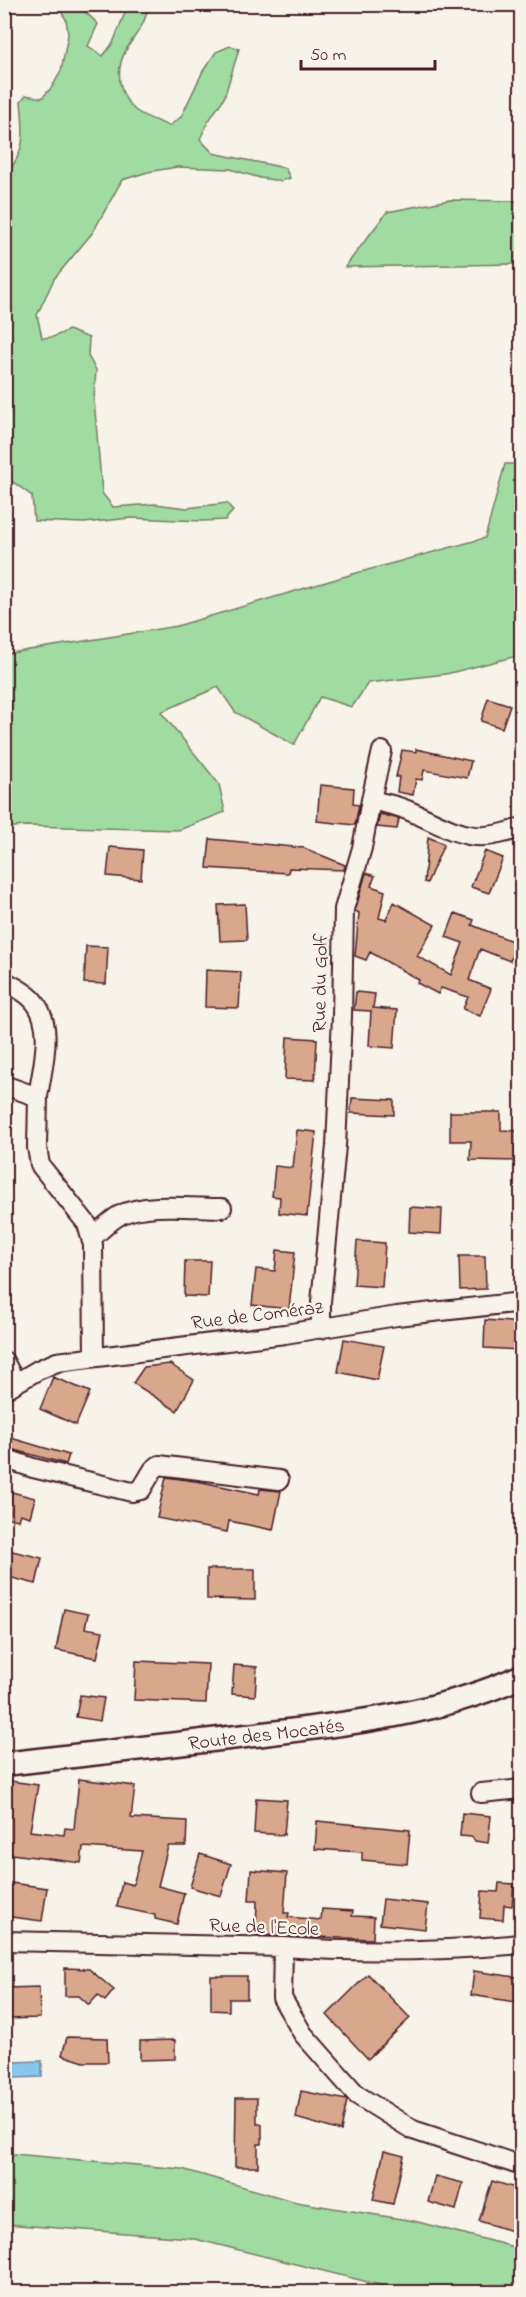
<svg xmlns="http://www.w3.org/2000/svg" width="526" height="2297" font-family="'Indie Flower',sans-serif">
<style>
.green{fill:#a0dba1;stroke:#757d66;stroke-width:1.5}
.water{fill:#88c7e9;stroke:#6f849d;stroke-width:1.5}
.building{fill:#d9a88c;stroke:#4a1f2b;stroke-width:1.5}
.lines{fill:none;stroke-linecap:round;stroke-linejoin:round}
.minor-casing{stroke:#4a1f2b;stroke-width:22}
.tertiary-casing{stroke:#4a1f2b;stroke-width:27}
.minor{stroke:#f7f3e8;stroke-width:18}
.tertiary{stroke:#f7f3e8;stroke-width:22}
.labels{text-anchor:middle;stroke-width:4.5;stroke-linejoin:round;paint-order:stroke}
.street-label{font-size:20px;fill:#4a1f2b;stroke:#f7f3e8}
</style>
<rect width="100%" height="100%" fill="#f7f3e8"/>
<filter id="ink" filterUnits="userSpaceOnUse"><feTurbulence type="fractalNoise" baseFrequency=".0167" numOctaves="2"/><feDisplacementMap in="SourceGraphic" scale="12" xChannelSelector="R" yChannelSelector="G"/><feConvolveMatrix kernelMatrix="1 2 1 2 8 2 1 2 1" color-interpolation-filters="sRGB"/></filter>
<g filter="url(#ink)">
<!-- green -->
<path class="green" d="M56,5h22l20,19 -10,22 15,10 10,-13 15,-38h20c-2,20 -12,28 -22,45 -11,19 -8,45 9,60 9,7 23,11 34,16l12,-9 22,-46 13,-19 14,-6 9,3 -15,49 -16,24 -8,17 13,14 72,15 5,10 -9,3 -21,-3 -30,-9 -53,-2 -29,5 -26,8 -29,52 -39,47 -17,36 5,23 11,-1 16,-7 20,8 -1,18 8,14 -2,29 8,94 11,14 42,-3 32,4 40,-5 6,8 -8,9 -23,1 -71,-3 -47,5 -50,-2 -2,-25 -27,-20v-298c22,-32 19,-40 16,-77l5,-6 16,3 10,-11 9,-16 7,-36 -2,-16z
M449,200l72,1v63l-176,3 42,-55z
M505,464h16v191l-75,19 -78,9 -16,24 -32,-10 -26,48 -59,-33 -17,-25 -57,25 58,72 6,28 -46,18 -153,-4 -21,2v-174l172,-28 176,-52 132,-36z
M14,2154l168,15 114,33 118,19 100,26 7,5v40h-113l-217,-54 -186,-14v-55z"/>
<!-- water -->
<path class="water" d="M42,2061v16l-28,1 -1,-16z"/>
<!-- building -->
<path class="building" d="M488,698l22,7 -8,23 -21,-7z
M416,749l55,12 -4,17 -43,-8 -2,10 -6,-1 -3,16 -16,-3 2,-15h-3l6,-27 14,2z
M320,785l34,3 -1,16 6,1 -4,20 -38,-4z
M380,814l19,5 -2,10 -20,-2z
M428,837l16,7 -17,39 -3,-1z
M210,839l94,9 41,17 -1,5 -55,-2 -1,5 -81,-5z
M110,847l33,3 -2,29 -34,-3z
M485,851l18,7 -14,35 -18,-6z
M366,873l9,3 -4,10 14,5 -6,27 7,2 8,-18 41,23 -18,31 34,19 12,-32 -17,-6 9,-24 19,7 -2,5 45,18 -7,18 -30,-12 -11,31 22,9 -11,27 -17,-7 5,-12 -27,-9 -3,6 -21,-11 2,-3 -49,-28 -4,8 -11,-4 4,-43 -4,-2z
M245,904l2,36 -27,1 -2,-36z
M86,946l22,1 -2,37 -22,-1z
M206,970l35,2 -2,36 -34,-1z
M356,992l19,2 -2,14 24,2 -3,38 -25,-2 2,-35 -17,-1z
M287,1037l30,2 -2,41 -30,-1z
M352,1098l42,2v15l-43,-2z
M450,1112h51v18l21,1v30l-52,-1 1,-19h-21z
M297,1130l19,2 -9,84 -28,-3 1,-16 -8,-1 3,-30 18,2z
M410,1207l32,2 -1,25 -32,-2z
M357,1241l28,2 -3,44 -28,-2z
M277,1250l18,2 -6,57 -37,-4 4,-36 19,2z
M459,1256h26l1,33 -26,1z
M185,1261h25l-2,36 -24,-1z
M485,1320l37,3v27l-38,-2z
M344,1339l40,7 -7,34 -39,-8z
M170,1364l24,16 -17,31 -44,-28 11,-16z
M53,1377l37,15 -14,33 -36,-16z
M4,1436l65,19 -3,9 -62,-17z
M166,1477l36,5 57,12 1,-5 21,2 -8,39 -44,-9 -2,11 -70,-14z
M4,1490l31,8 -5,19 -10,-3 -2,6 -14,-3z
M4,1549l38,9 -6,26 -32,-8z
M207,1569h48v31l-48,-1z
M64,1609l24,5 -3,14 18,3 -6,27 -41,-8z
M136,1661l72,3 -2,39 -72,-3z
M234,1665l23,2 -2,29 -23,-2z
M80,1695l24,3 -4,23 -24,-4z
M79,1779l56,7 -4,32 56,3 -1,25h-18l-10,40 26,7 -7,31 -22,-5v-4l-38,-8 5,-25 11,3 9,-34 -59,-4 -2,16 -77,-10v-73l34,5 -8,46 34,4 1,-7 9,1z
M256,1798l31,2 -3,35 -30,-2z
M462,1813l29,3 -3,27 -13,-2 -3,-4 -12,-1z
M317,1821l93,9 -3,34 -45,-4v-8l-47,-3z
M200,1854l31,10 -10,32 -31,-9z
M251,1870l36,3 -3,40h5l-1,4 33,3 1,-11 31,2 -1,5 22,1 -1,22 -117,-4 1,-34h-8z
M4,1882l43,6 -5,33 -38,-5z
M499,1883l15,1 -2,22 -8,-1 -1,15 -23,-2 2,-27 16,1z
M383,1899l45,5 -3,25 -45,-5z
M65,1968l24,1 25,21 -9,11 -7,-6 -9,10 -10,-9h-14z
M474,1971l48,7v25l-51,-8z
M368,1974l42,44 -42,41 -41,-44z
M211,1976h36v23h-18v12l-18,-1z
M39,1987l1,31 -33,1 -1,-31z
M67,2037l40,1 1,24h-24l-22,-7z
M175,2040v19l-35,1v-19z
M301,2091l46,9 -6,31 -45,-13z
M236,2098h21v26h5v20h-4v23h-23z
M384,2151l20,5 -11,48 -20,-4z
M435,2176l28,7 -7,27 -28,-8z
M492,2181l30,9v21l-7,21 -36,-11z"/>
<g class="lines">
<defs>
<path id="minor" d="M371,800l11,-49
M4,981c10,5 20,10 28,18 24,25 10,68 6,98
M4,1085l34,12 -1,50 3,18 47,59 6,21 1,112
M91,1239c9,-8 18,-18 29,-24 26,-13 73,-7 102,-7
M321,1329v-27l15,-156 6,-130 2,-107 18,-61 9,-48c12,3 25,5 36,10 46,19 63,38 115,17
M4,1361l12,22
M4,1390l34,-20 19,-8 228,-28 112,-18 125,-14
M4,1458l29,10 99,24 9,-2 12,-20 6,-5 120,15
M481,1793l41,-4
M4,1941l279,6c79,6 160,4 239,-3
M283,1947l-1,51 21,36 54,61 56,35 109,36"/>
<g id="tertiary">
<path id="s1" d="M4,1764c81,-9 161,-19 242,-28 93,-11 189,-20 276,-60"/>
</g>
</defs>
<!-- minor casing -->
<use href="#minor" class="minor-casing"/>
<!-- tertiary casing -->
<use href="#tertiary" class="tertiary-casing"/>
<!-- minor -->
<use href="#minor" class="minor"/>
<!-- tertiary -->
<use href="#tertiary" class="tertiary"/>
</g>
</g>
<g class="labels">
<!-- street labels -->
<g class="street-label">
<text transform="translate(319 983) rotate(-89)" y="7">Rue du Golf</text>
<text transform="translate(257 1314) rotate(-7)" y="7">Rue de Coméraz</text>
<text dy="7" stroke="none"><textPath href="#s1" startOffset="264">Route des Mocatés</textPath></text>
<text transform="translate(264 1926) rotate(2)" y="7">Rue de l'Ecole</text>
</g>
</g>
<!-- margin -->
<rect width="526" height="2297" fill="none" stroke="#f7f3e8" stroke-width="24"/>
<rect x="12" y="12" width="502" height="2273" fill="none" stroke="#4a1f2b" stroke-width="2" filter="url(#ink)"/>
<!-- scale -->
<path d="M301 60v9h134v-9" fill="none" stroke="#4a1f2b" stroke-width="3"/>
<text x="310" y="60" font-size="18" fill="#4a1f2b" stroke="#f7f3e8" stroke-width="4.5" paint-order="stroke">50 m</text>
</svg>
